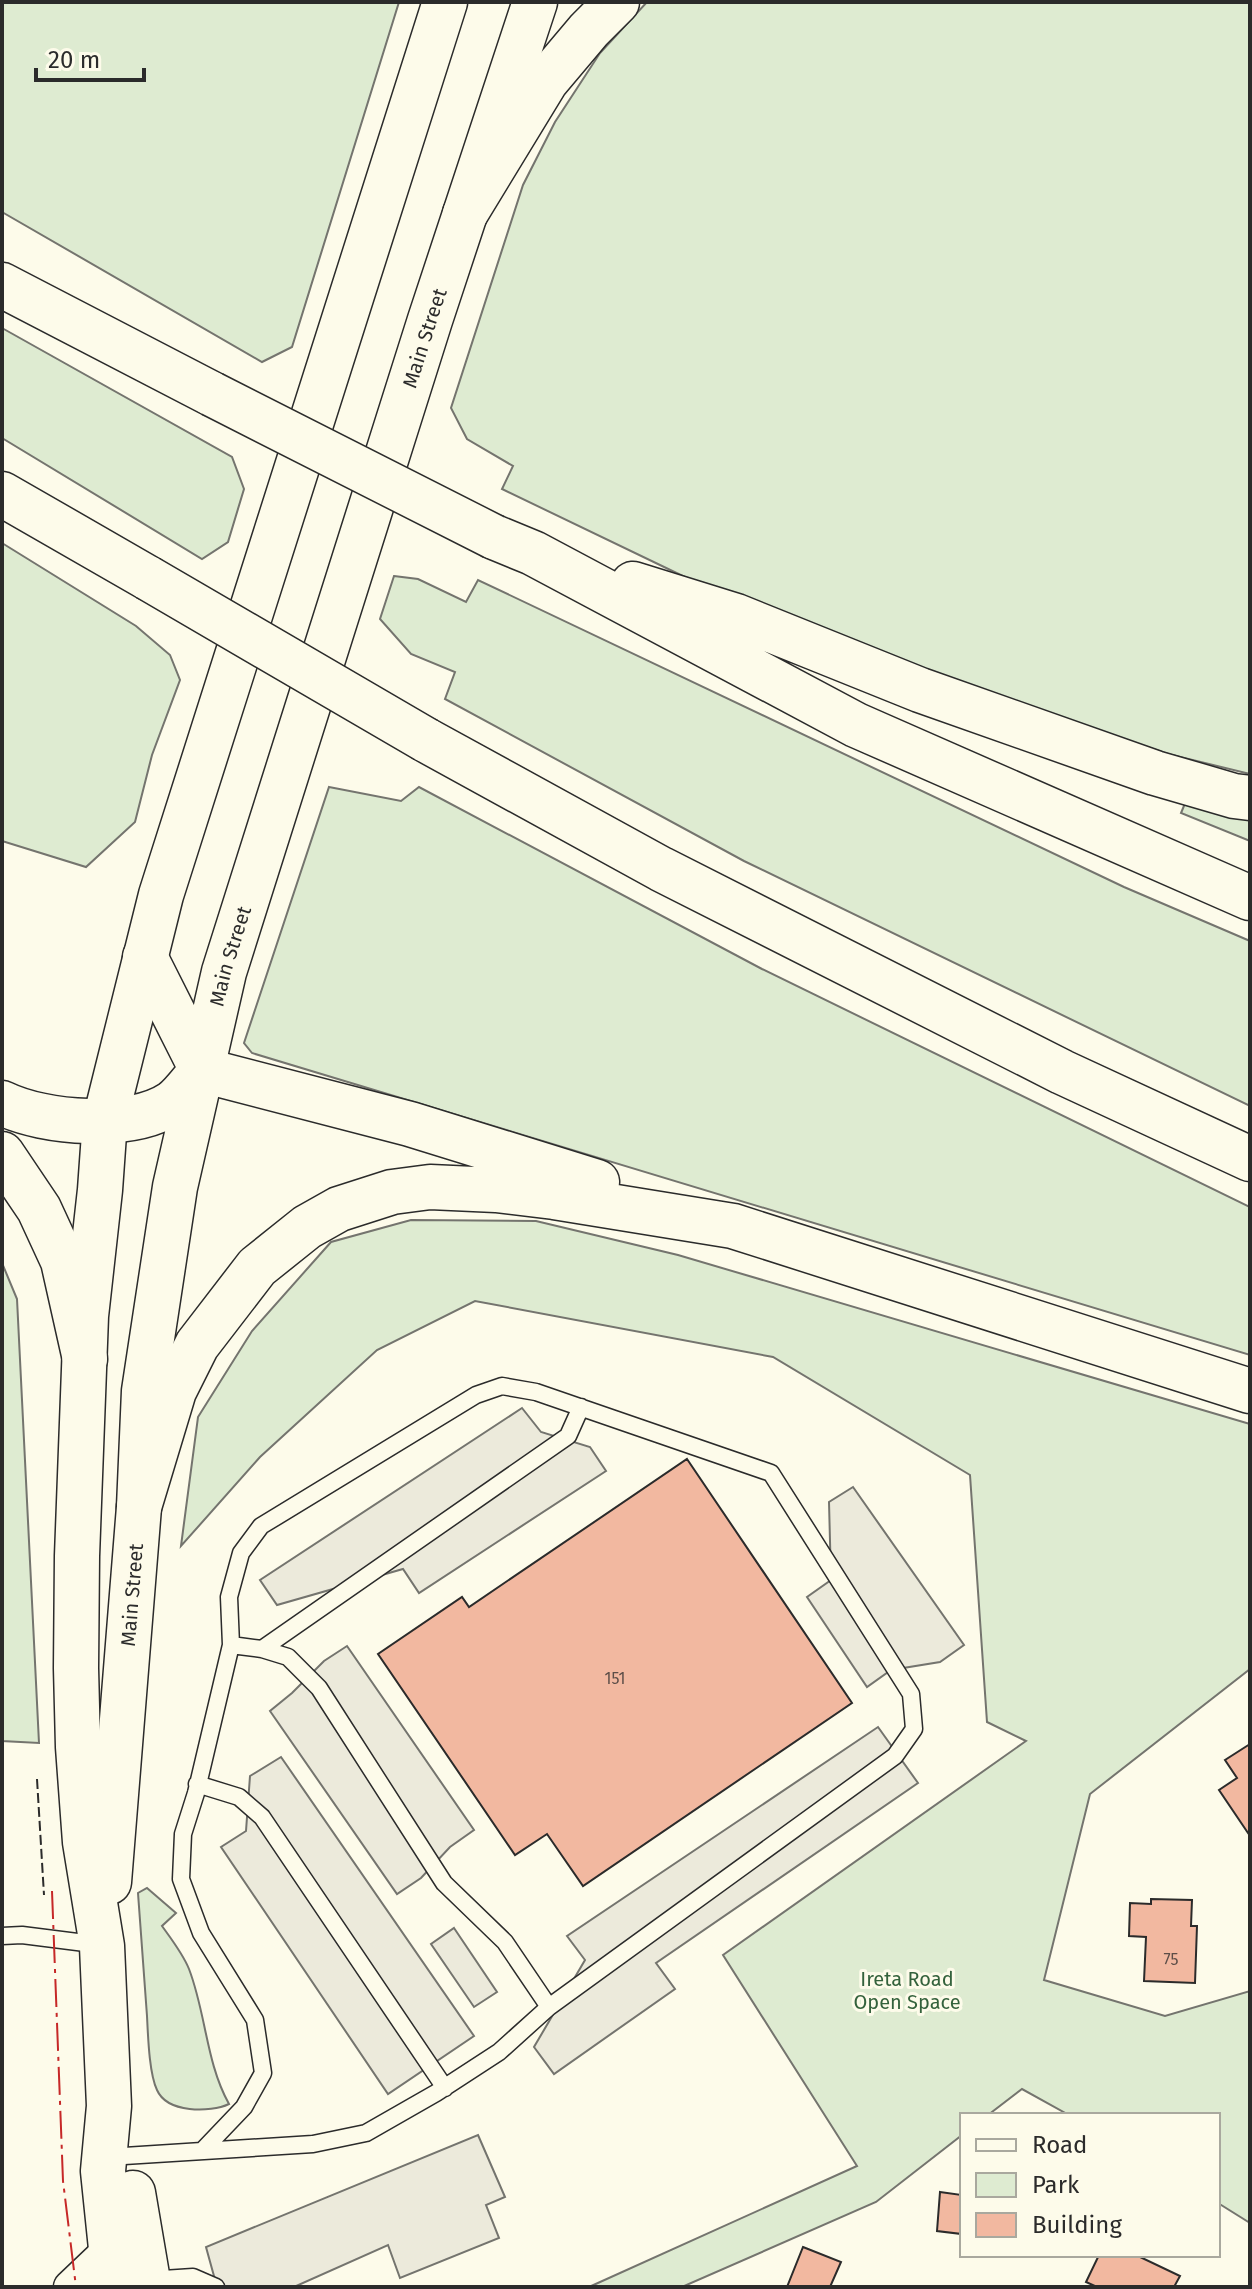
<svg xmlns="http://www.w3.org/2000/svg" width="1252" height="2289" font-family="'Fira Sans',sans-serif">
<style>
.green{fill:#deebd1;stroke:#74746e;stroke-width:2}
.parking{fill:#eceadb;stroke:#74746e;stroke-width:2}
.building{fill:#f2b8a0;stroke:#2b2b2b;stroke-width:2}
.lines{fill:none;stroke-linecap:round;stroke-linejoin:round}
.service-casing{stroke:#2b2b2b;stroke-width:19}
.minor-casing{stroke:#2b2b2b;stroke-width:35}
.secondary-casing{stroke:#2b2b2b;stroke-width:47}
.motorway-casing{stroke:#2b2b2b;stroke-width:47}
.service{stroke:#fdfbea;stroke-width:16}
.minor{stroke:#fdfbea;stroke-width:32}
.secondary{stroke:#fdfbea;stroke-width:44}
.motorway{stroke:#fdfbea;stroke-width:44}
.motorway-bridge-casing{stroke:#2b2b2b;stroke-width:47;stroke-linecap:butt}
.motorway-bridge{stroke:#fdfbea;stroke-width:44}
.fence{stroke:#2b2b2b;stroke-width:2;stroke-dasharray:10 4;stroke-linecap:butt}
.power{stroke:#c62828;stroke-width:2;stroke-dasharray:28 6 4 6;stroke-linecap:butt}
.labels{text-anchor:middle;stroke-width:6;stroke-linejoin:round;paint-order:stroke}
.number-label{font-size:16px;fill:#5d4e48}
.street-label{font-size:20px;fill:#2b2b2b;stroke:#fdfbea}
.park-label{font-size:20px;fill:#34623c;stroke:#fdfbea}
</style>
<rect width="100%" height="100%" fill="#fdfbea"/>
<!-- green -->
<path class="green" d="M2,2h397l-107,345 -30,15 -260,-150z
M647,2h603v772l-82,-20 -117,-39 -245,-88 -119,-49 -185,-89 11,-23 -46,-27 -16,-31 72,-223 32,-63 45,-69z
M2,328l230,129 12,32 -16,53 -26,17 -200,-121z
M2,543l134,83 34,29 10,25 -28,75 -17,67 -49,45 -84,-26z
M394,576l24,3 48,23 12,-22 646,307 126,54v165l-506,-245 -299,-162 10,-27 -44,-18 -31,-35z
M329,787l72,14 18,-14 343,182 488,238v148l-998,-302 -8,-10z
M1186,801l64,13v27l-69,-28z
M411,1220l125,1 142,34 572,169v245l-160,125 -46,186 121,36 85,-25v232l-32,-20v-88h-149l-47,-26 -34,26h-26v20l-86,67 -194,85h-93l268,-121 -134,-211 303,-214 -39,-19 -17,-247 -197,-118 -298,-56 -98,49 -117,107 -79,89 17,-129 54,-86 79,-89z
M2,1263l15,36 22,444 -37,-2z
M147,1888l29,25 -14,13c10,14 21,28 27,43 17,44 17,94 40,135 -19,9 -62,9 -72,-14 -8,-17 -9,-55 -10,-74 -3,-41 -6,-82 -9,-123z"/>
<!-- parking -->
<path class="parking" d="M522,1408l19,24 49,15 16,24 -187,122 -16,-24 -126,36 -17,-25z
M853,1487l111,158 -24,17 -49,8 -24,17 -60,-90 24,-17 -2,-78z
M347,1646l127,184 -24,17 -29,31 -24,16 -127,-183 22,-18 32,-32z
M878,1727l40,56 -262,180 19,26 -121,85 -20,-27 51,-87 -18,-24z
M281,1757l193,279 -86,58 -167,-247 25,-16 4,-55z
M454,1928l43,64 -23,15 -43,-63z
M478,2135l27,62 -19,8 13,33 -99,40 -12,-33 -94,42h-77l-11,-40z"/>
<!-- building -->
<path class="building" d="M687,1459l165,244 -269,183 -36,-52 -32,21 -137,-201 84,-57 7,10z
M1250,1744v87l-2,2 -29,-43 18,-12 -12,-18z
M1151,1899l41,1 -1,26h6l-2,57 -51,-2 2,-44 -17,-1 1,-33 21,1z
M940,2192l22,3v39l-25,-3z
M803,2247l38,15 -11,25h-43z
M1099,2255h37l44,21 -6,11h-77l-11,-5z"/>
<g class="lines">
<defs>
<path id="service" d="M231,1645l31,4 26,8 31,31 125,195 61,59 44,65
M262,1649l306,-213 13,-29
M197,1784l42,13 23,20 183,271
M2,1936l20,-1 79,10
M124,2156l189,-12 53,-11 70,-40 63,-41 50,-45 346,-251 19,-27 -3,-35 -140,-221 -235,-81 -34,-6 -26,9 -215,131 -20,27 -12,44 2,48 -35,148 -13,41 -2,45 20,54 54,87 8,53 -19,34 -42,44
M148,2280l45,-3 23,10"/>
<path id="minor" d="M70,2287l41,-39"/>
<g id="secondary">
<path id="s1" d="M109,1882l30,-375 5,-116 31,-204 49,-215 206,-652 105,-318"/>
<path d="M133,2193l16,94"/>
<path d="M115,2287l-12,-116 6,-65 -7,-160 -17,-104 -7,-95 -2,-79 1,-112 9,-240 14,-126 5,-70 56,-225 284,-893"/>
</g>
<path id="motorway" d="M465,214l81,-133 43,-51 28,-28
M2,285l210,109
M2,494l146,84
M494,537l39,16 323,172 394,173
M633,584l103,32 184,74 235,83 79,23 16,2
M426,740l235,129 401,203 188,87
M145,957l57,113 208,54 187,58
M2,1103c43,21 130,27 170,0 11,-8 21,-23 30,-33
M2,1154l37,55 24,52 22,98
M139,1507l35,-116 23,-46 60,-78 50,-40 32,-18 53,-17 38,-5 66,3 58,7 179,29 517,165"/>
</defs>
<!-- service casing -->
<use href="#service" class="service-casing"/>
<!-- minor casing -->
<use href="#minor" class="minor-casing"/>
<!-- secondary casing -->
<use href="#secondary" class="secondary-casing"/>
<!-- motorway casing -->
<use href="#motorway" class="motorway-casing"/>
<!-- service -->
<use href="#service" class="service"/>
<!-- minor -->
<use href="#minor" class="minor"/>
<!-- secondary -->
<use href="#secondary" class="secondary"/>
<!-- motorway -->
<use href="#motorway" class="motorway"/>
<defs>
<path id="motorway-bridge" d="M212,394l282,143
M148,578l278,162"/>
</defs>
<!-- motorway-bridge casing -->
<use href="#motorway-bridge" class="motorway-bridge-casing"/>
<!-- motorway-bridge -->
<use href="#motorway-bridge" class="motorway-bridge"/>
<!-- fence -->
<path class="fence" d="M37,1779l7,116"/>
<!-- power -->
<path class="power" d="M52,1891l11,290 13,106"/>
</g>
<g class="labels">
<!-- number labels -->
<g class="number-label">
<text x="615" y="1684">151</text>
<text x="1171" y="1965">75</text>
</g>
<!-- street labels -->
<g class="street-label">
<text dy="7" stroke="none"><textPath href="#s1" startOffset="1584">Main Street</textPath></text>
<text dy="7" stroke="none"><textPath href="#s1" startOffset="936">Main Street</textPath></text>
<text dy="7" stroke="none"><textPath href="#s1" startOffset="288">Main Street</textPath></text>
</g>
<!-- park labels -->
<g class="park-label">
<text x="907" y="1986">Ireta Road<tspan x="907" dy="23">Open Space</tspan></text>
</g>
</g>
<!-- border -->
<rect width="1252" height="2289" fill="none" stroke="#2b2b2b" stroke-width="8"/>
<!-- legend -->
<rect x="960" y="2113" width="260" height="144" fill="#fdfbea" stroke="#a9a89e" stroke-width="2"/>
<rect x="976" y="2139" width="40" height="12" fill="#fdfbea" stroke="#a9a89e" stroke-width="2"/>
<text x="1032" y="2153" font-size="24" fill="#2b2b2b">Road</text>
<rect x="976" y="2173" width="40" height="24" fill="#deebd1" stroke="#a9a89e" stroke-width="2"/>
<text x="1032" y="2193" font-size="24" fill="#2b2b2b">Park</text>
<rect x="976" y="2213" width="40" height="24" fill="#f2b8a0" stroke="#a9a89e" stroke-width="2"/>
<text x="1032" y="2233" font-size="24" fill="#2b2b2b">Building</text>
<!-- scale -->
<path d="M36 68v12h108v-12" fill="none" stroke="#2b2b2b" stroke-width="4"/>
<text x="48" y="68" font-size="24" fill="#2b2b2b" stroke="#fdfbea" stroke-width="6" paint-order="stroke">20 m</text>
</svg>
